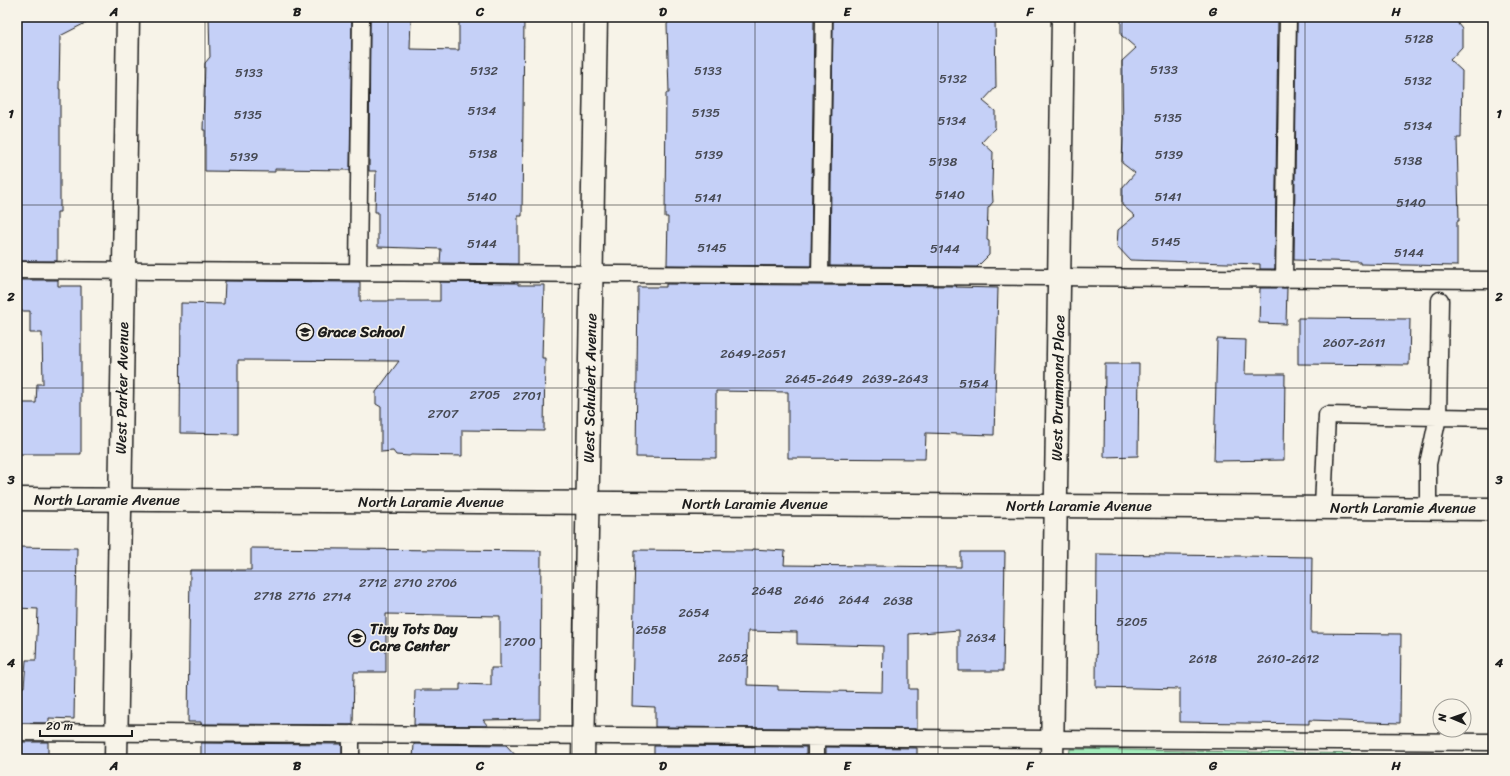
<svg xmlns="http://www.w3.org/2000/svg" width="1510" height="776" font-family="Sriracha,sans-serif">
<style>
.green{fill:#a3ecbb;stroke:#60846c}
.building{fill:#c5d0f7;stroke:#1c1c1c;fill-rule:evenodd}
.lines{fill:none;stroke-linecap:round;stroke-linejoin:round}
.service-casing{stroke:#1c1c1c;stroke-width:19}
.minor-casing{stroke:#1c1c1c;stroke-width:25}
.tertiary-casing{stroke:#1c1c1c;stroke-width:25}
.service{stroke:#f7f3e8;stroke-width:16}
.minor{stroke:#f7f3e8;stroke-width:22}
.tertiary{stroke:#f7f3e8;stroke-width:22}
.grid{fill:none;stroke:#1c1c1c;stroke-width:1;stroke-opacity:0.55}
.labels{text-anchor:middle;stroke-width:3;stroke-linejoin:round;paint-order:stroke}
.number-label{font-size:13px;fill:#464953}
.poi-label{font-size:15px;font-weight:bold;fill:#1c1c1c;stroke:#f7f3e8;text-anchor:start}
.street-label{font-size:15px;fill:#1c1c1c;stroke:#f7f3e8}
.neatline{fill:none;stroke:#1c1c1c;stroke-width:1.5}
.grid-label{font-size:13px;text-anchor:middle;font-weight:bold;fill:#1c1c1c}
</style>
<rect width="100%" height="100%" fill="#f7f3e8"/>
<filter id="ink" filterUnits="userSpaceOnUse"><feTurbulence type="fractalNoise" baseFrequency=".025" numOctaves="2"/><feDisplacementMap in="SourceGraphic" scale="8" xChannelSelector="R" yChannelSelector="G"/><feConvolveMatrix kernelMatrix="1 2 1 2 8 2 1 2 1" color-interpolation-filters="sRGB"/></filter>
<g filter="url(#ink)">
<!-- green -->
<path class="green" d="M1070,749l412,7v3h-413z"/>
<!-- building -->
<path class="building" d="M17,17h80l-37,19 -1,53h1v123h-3v49h-40z
M209,17h143l-2,153 -75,-1v3l-70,-1v-41h-2l2,-67 5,-6z
M370,17h41l-1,32 49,1v-33h65l-2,199h-4v48l-78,-1 1,-14 -63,-2v-35h-3l1,-41h-7z
M674,17h140l-3,249 -144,-1 1,-48h-3l1,-124h3l-2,-69z
M995,17l1,70 -13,14 12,10v17l-13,14 11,10 -1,33 1,17 -5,6 -1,32 2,1v14l-12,12 -147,-1 3,-248z
M1121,17h157l-3,252h-15v-5l-130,-4 -13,-14 1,-16 17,-14 -13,-11v-17l13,-15 -13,-10 1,-27 -1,-64v-11l14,-13 -15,-13z
M1297,17h161v7l4,5v18l-12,13 12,11 -1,67h-4l2,83h-2v45l-97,-2v-2l-66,-2z
M17,280h41v6h23v168h-64v-51h19l1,-19h6l-1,-51h-12v-22h-13z
M225,281l135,1v19h80v-19l78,1v2h26l-2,73h3l-1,73 -82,-1v26l-51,-1 -2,1 -13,-1 -3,-4 -12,1v-45l-5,-3v-12l23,-31 -161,-1v74l-58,-1 1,-130 43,1z
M666,284l291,2 -1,1 42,1 -4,147 -68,-2 -1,26 -137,-1v-66l-72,-1v67l-80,-1 2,-170h28z
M1260,288h27l-1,36 -27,-1z
M1298,318l112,1 -1,46 -111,-1z
M1217,339l29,1 -1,34h40l-1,86 -70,1z
M1105,364h34l-1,92 -34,1z
M17,547l60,1 -3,171 -25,-1v5h-32v-36h7l2,-27h10l2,-51 -21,-1z
M251,548l290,3 -1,168 -57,1 5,6 -74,-1 1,-35h45v-6l31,1v-17h9v-52l-114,-2v58h-32l-1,53 -152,-1v-2h-13l2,-152h61z
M752,549l33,2 -1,14 177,2v-15h44l-2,119h-44v-41l-50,4v55h8v40l-262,-2v-20l-23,-1 3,-156 117,1zM748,631l49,1v12l86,2 -1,46 -104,-2v-4l-31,-1z
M1097,554l215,3 -1,76 90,1 -1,89 -91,-3v4l-129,-2v-33l-84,-2z
M17,742h31v17h-31z
M201,743l141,1v15h-141z
M414,744l92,1 13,14h-106z
M654,746l152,1v12h-152z
M826,747l91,1v11h-91z"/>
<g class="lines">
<defs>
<path id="service" d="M17,270l1476,10
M358,272l3,-255
M820,275l4,-258
M1284,279l4,-262
M1323,508l4,-93 166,3
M1428,508v-44l10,-47 2,-117
M17,732l1476,10
M351,759v-25
M816,759v-22"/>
<path id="minor" d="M116,759l12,-742
M583,759l13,-742
M1052,759l11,-742"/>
<path id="tertiary" d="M17,499l1476,10"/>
</defs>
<!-- service casing -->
<use href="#service" class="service-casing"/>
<!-- minor casing -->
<use href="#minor" class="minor-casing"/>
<!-- tertiary casing -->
<use href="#tertiary" class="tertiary-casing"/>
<!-- service -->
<use href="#service" class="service"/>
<!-- minor -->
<use href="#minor" class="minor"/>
<!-- tertiary -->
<use href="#tertiary" class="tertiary"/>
</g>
</g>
<!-- grid -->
<path class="grid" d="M205,17v742M388,17v742M572,17v742M755,17v742M938,17v742M1122,17v742M1305,17v742M17,205h1476M17,388h1476M17,571h1476"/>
<!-- icons -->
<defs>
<symbol id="school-ring" viewBox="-11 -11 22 22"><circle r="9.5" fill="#f7f3e8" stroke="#1c1c1c" stroke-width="1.5"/><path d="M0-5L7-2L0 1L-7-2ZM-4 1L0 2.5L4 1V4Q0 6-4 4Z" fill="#1c1c1c"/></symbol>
</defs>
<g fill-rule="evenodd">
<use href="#school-ring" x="295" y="322" width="20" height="20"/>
<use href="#school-ring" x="347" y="628" width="20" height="20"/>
</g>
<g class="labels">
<!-- number labels -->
<g class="number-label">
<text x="1419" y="43">5128</text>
<text x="1164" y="74">5133</text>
<text x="484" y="75">5132</text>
<text x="708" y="75">5133</text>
<text x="249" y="77">5133</text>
<text x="953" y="83">5132</text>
<text x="1418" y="85">5132</text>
<text x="482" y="115">5134</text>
<text x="706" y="117">5135</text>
<text x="248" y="119">5135</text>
<text x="1168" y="122">5135</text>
<text x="952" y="125">5134</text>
<text x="1418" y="130">5134</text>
<text x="483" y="158">5138</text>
<text x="709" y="159">5139</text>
<text x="1169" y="159">5139</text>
<text x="244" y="161">5139</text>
<text x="1408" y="165">5138</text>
<text x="943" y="166">5138</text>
<text x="950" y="199">5140</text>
<text x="482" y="201">5140</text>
<text x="1168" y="201">5141</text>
<text x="708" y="202">5141</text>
<text x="1411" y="207">5140</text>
<text x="1166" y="246">5145</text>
<text x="482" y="248">5144</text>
<text x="712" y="252">5145</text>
<text x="945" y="253">5144</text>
<text x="1409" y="257">5144</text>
<text x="1354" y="347">2607-2611</text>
<text x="753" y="358">2649-2651</text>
<text x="819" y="383">2645-2649</text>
<text x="895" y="383">2639-2643</text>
<text x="974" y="388">5154</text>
<text x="485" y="399">2705</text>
<text x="527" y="400">2701</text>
<text x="443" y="418">2707</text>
<text x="373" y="587">2712</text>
<text x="408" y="587">2710</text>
<text x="442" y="587">2706</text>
<text x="767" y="595">2648</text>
<text x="268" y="600">2718</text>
<text x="302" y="600">2716</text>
<text x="337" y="601">2714</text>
<text x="809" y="604">2646</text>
<text x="854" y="604">2644</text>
<text x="898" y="605">2638</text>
<text x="694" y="617">2654</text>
<text x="1132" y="626">5205</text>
<text x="651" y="634">2658</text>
<text x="981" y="642">2634</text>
<text x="520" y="646">2700</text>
<text x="733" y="662">2652</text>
<text x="1203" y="663">2618</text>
<text x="1288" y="663">2610-2612</text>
</g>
<!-- poi labels -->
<g class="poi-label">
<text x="318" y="337">Grace School</text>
<text x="370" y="634">Tiny Tots Day<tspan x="370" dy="17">Care Center</tspan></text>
</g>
<!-- street labels -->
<g class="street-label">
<text transform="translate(122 388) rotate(-89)" y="5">West Parker Avenue</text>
<text transform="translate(590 388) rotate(-89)" y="5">West Schubert Avenue</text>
<text transform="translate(1058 388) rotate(-89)" y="5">West Drummond Place</text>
<text x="107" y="505">North Laramie Avenue</text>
<text x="431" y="507">North Laramie Avenue</text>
<text x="755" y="509">North Laramie Avenue</text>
<text x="1079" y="511">North Laramie Avenue</text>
<text x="1403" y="513">North Laramie Avenue</text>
</g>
</g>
<!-- margin -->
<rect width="1510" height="776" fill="none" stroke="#f7f3e8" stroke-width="44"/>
<!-- north arrow -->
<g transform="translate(1452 718) rotate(272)"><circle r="19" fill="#f7f3e8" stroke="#9f9d96"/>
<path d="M0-3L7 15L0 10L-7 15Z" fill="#1c1c1c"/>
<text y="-6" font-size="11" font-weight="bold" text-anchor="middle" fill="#1c1c1c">N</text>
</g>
<!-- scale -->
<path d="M40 730v6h92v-6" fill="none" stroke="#1c1c1c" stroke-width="2"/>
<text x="46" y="730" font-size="12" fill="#1c1c1c" stroke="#f7f3e8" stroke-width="3" paint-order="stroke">20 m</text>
<rect x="22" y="22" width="1466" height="732" class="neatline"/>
<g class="grid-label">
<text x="114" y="16">A</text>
<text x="297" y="16">B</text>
<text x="480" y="16">C</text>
<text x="663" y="16">D</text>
<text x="847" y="16">E</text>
<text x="1030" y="16">F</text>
<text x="1213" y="16">G</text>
<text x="1396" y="16">H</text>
<text x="11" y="118">1</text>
<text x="1499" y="118">1</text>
<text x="11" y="301">2</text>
<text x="1499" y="301">2</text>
<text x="11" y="484">3</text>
<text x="1499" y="484">3</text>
<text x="11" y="667">4</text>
<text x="1499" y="667">4</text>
<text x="114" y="770">A</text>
<text x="297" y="770">B</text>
<text x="480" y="770">C</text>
<text x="663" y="770">D</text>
<text x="847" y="770">E</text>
<text x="1030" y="770">F</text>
<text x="1213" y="770">G</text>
<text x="1396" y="770">H</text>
</g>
</svg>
